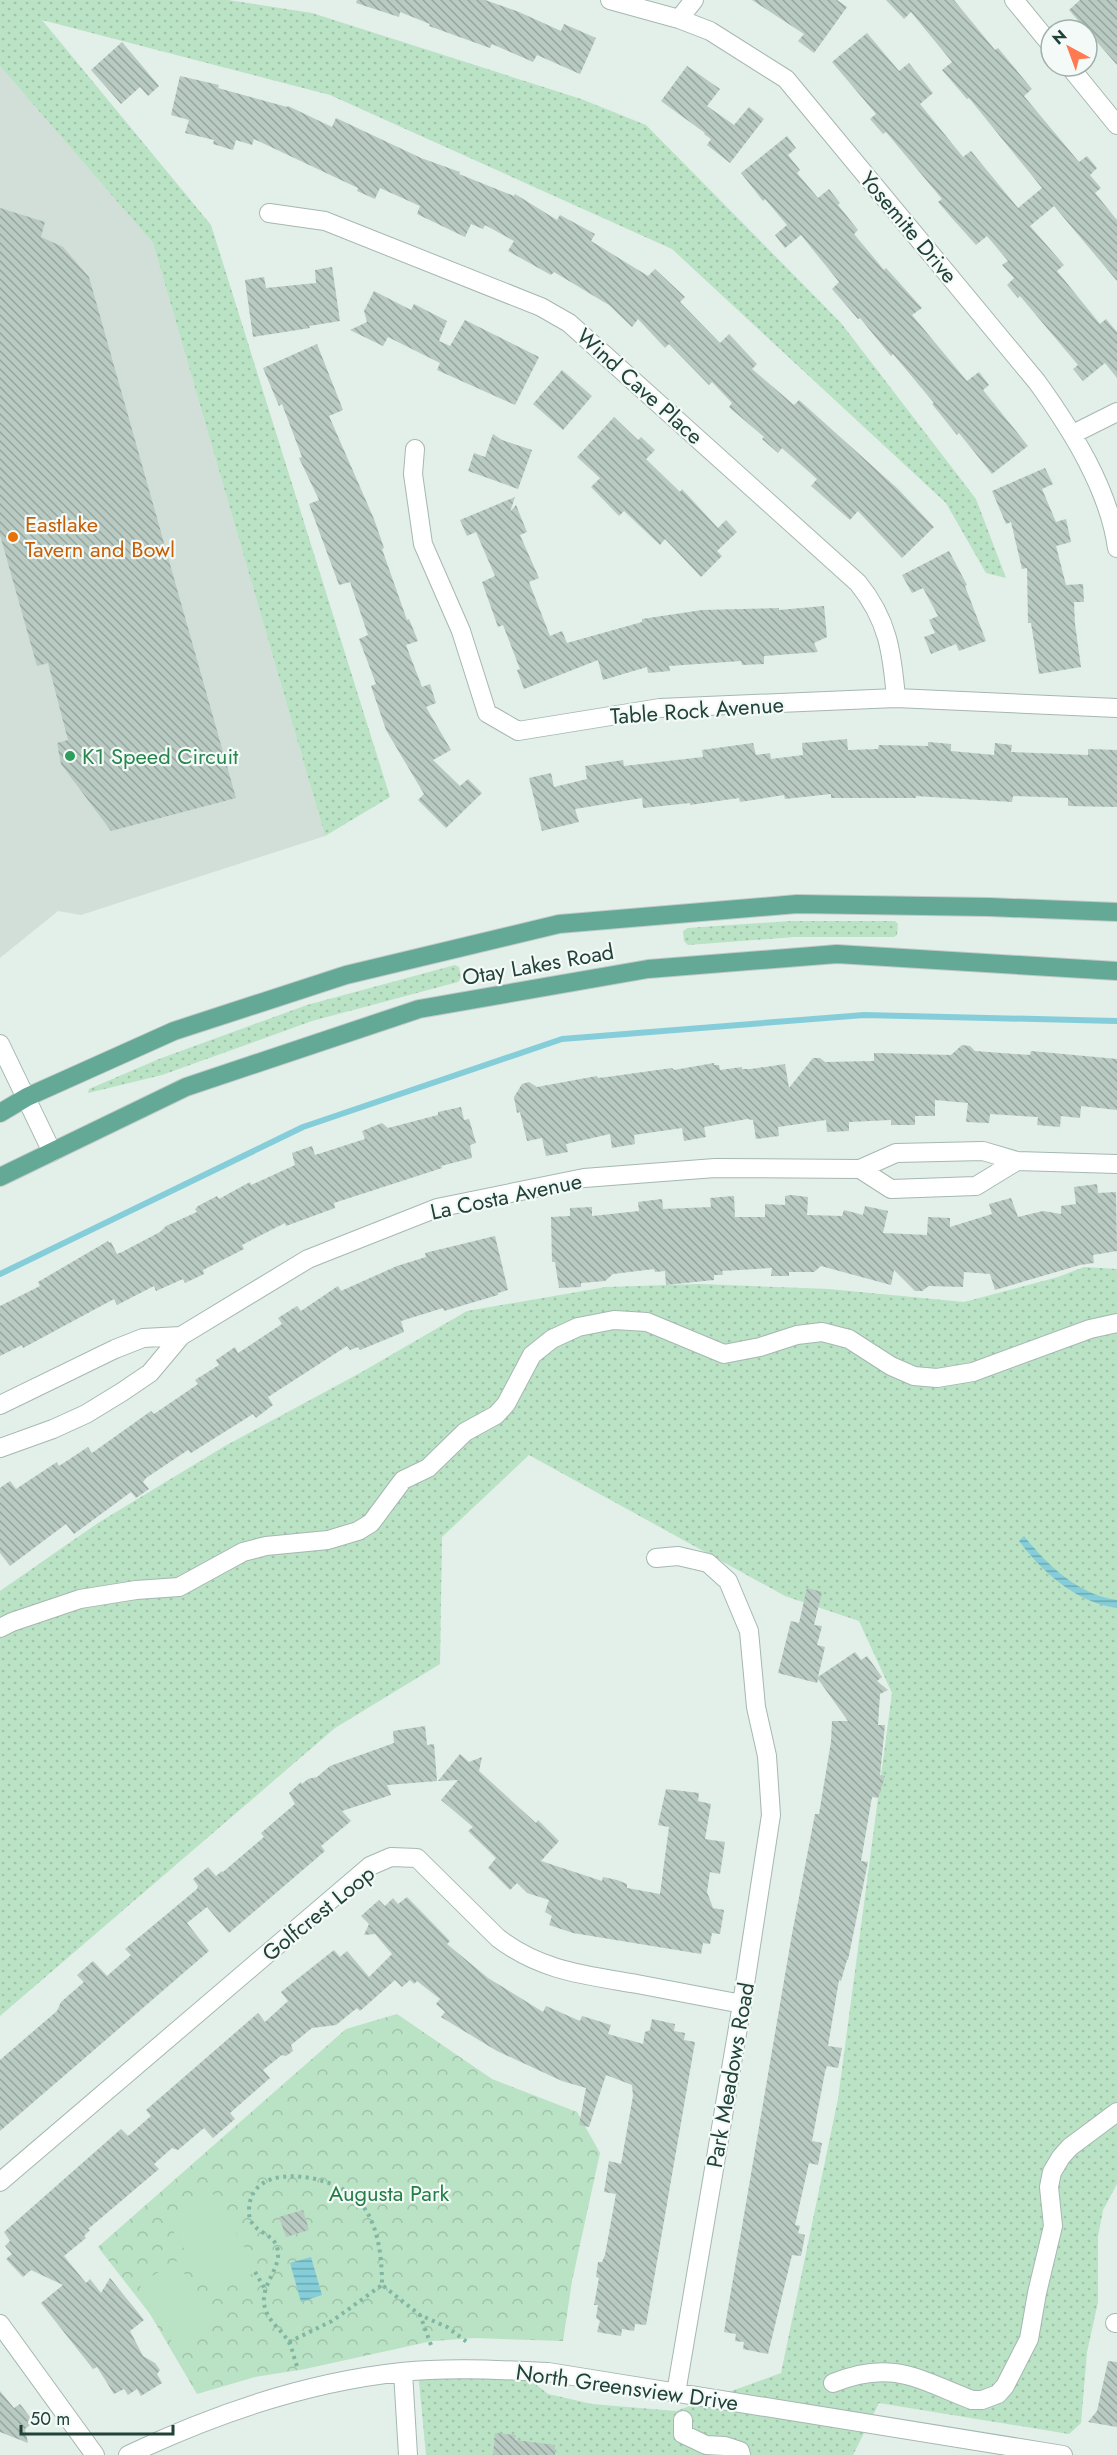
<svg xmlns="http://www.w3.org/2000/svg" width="1117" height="2455" font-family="Jost,sans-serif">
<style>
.built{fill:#d1dfd8}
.grass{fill:url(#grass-dots)}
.park{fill:url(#park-crowns)}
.pitch{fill:#bae2c4}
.water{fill:url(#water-rules)}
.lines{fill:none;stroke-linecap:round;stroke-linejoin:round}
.stream{stroke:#85ced9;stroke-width:6}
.building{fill:url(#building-back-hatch)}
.minor-casing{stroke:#a5b8b1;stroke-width:20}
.major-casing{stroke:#c1cac8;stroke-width:20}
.path{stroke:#80b6a4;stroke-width:4;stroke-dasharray:3 4.5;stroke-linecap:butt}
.minor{stroke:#fff;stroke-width:18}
.major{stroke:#63a996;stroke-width:18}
.food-dot{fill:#e8710a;stroke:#f4faf7;stroke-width:2}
.leisure-dot{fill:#2e9e5b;stroke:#f4faf7;stroke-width:2}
.labels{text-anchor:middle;stroke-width:4.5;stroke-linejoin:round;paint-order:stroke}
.street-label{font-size:22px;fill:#204239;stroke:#f4faf7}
.food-label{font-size:22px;fill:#c56008;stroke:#f4faf7;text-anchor:start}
.leisure-label{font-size:22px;fill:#27864d;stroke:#f4faf7;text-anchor:start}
.park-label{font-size:22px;fill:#257e47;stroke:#f4faf7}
</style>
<defs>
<pattern id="grass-dots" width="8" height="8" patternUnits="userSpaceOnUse" patternTransform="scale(1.5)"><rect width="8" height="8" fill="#bae2c4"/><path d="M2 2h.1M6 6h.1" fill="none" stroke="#a0c3a9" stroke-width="1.8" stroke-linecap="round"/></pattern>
<pattern id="park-crowns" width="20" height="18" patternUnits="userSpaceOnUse" patternTransform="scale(1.5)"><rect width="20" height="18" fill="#bae2c4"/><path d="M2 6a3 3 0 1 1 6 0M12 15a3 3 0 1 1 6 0" fill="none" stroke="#a0c3a9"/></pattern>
<pattern id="water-rules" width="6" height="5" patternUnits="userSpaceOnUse" patternTransform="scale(1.5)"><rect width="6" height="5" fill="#85ced9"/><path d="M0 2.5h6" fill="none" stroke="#6ca9b1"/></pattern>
<pattern id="building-back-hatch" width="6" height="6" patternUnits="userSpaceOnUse" patternTransform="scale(1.5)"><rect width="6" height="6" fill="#b8cac2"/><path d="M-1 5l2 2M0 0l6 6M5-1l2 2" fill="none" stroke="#95a69f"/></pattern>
</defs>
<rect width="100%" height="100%" fill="#e3efe9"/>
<!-- built -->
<path class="built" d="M0,66l153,177 172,593 -244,79 -23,-4 -58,47z"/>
<!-- grass -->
<path class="grass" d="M0,0h228l84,13 269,86 65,26 195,198 135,176 30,79 -20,-5 -40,-70 -274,-254 -342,-154 -288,-75 169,205 179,572 -65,39 -172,-593 -153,-177z
M791,921h104l3,3 -1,11 -3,2h-100l-106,8 -4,-4 -1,-10 5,-3z
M455,965l4,2 2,11 -3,4 -146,39 -150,54 -74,18 1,-4 70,-30 148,-54z
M1084,1267l33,2v915l-14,26 -5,26v66l-11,50 -6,71 -12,11 -190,-31 -26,52h-427l-8,-84h101l29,23 44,10 84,7 105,-38 57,-274 54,-406 -33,-72 -74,-25 -256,-141 -87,82 -2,127 -105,64 -335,288v-425l98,-68 127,-77 135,-73 107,-62 139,-24 94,-3 129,5 135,13 94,-25z"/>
<!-- park -->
<path class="park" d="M397,2014l95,65 85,33 23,41 -28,128 -9,60 -88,-3 -43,3 -127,28 -50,8 -58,17 -47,-80 -52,-67 248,-218z"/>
<!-- pitch -->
<path class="pitch" d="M213,2194l45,76 -45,26 -46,-75z
M177,2261l38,65 -39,23 -37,-65z"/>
<!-- water -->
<path class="water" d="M1024,1536c23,29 55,59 93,64v8c-40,-5 -75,-36 -98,-67z
M311,2257l11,38 -21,7 -11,-39z"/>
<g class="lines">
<!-- stream -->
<path class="stream" d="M0,1274l303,-147 259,-88 302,-24 253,6"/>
</g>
<!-- building -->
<path class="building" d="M357,0h128l34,12 42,19 3,-7 32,14 -16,36 -43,-19 -4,7 -41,-18 -2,4 -61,-22 1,-2 -30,-12 -1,5 -43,-14z
M752,0h85l10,7 -33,46 -16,-12 6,-7z
M886,0h68l41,50 3,-2 34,41 -8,7 55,66 8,-6 10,12 -7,7 11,13 -6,5 22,27v61l-63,-75 -24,20 34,39 -7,6 43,53 6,-5 11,13v46l-12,-15 -22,18 -10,-12 5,-4 -58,-69 -2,2 -11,-13 7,-7 -12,-13 6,-4 -21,-25 -11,9 -25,-28 -13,-15 4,-3 -56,-67 -3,2 -13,-15 6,-5 -44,-52 35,-29 32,38 10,-8 24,30 -13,11 43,53 8,-6 47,57 24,-20 -73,-90 -2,1 -25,-29 10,-8 -41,-50 -7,7z
M1080,0h37v65l-48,-55z
M122,42l37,44 -11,10 -8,-9 -19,17 -30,-34z
M687,66l33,23 -13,17 27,19 15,-18 15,12 -34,44 -23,-18 4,-6 -7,-5 1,-1 -44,-32z
M180,76l39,9 -1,3 69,19 1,-1 44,21 4,-9 85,40 39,14 -1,2 55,22 1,-2 42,26 3,-5 35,19 -4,7 57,35 7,-7 30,28 -5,5 40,41 9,-9 28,30 -5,5 42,36 5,-5 99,89 36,38 -32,31 -44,-47 -8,9 -39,-34 6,-7 -35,-31 -4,5 -16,-14 2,-2 -35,-30 3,-4 -20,-21 -3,3 -40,-41 -4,4 -27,-29 -6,8 -23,-22 -55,-33 -3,3 -43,-24 6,-10 -29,-16 -2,4 -12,-5 -6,13 -48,-23 3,-8 -40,-18 -5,11 -18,-8 1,-3 -104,-49 -2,6 -16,-5 -3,10 -20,-6 1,-4 -29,-7 4,-13 -18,-5z
M787,136l9,12 -8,7 12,15 -3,3 21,25 11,-9 11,14 -2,2 20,25 -4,4 30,36 2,-2 36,40 -10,7 55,66 12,-9 10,13 -6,5 45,56 -36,28 -33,-41 -2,2 -25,-31 2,-1 -41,-49 -2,2 -31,-38 -2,1 -26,-30 7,-7 -38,-47 -16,13 -10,-13 12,-10 -22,-26 -2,2 -22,-28z
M0,208l45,14 -4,15 22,10 26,30 147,521 -125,33 -50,-67 -4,-21 11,-3 -20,-77 -11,3 -37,-131z
M332,267l8,54 -31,5 1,2 -57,9 -8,-57 19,-3 2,11 50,-5 -1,-13z
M374,291l37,19 3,-6 33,17 -8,20 11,5 15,-26 74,37 -24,48 -78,-35 3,-7 -52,-26 -5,9 -33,-16 17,-8 -3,-11z
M317,344l26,66 -14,6 45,103 10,29 -2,1 25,71 2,-1 9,22 -12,4 16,42 8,-3 6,19 -10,4 25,43 -18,10 27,26 8,-7 14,14 -36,35 -28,-28 6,-6 -38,-64 -15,-44 5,-2 -17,-45 9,-4 -18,-53 -11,3 -30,-81 10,-4 -20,-42 3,-1 -20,-53 -3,2 -16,-38z
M562,370l30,26 -29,34 -30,-26z
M614,417l24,23 3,-3 14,13 -9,9 34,33 2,-3 36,39 8,-8 11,12 -20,19 5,5 -21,21 -36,-38 -5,6 -36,-34 -5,5 -28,-29 9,-9 -23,-21z
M493,434l9,6 30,10 -14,39 -50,-18 6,-18 11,4z
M1045,468l8,16 -11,5 14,33 10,-3 5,23 -15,4 10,39 17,-1 1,18h-10l1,22 6,43 -42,7 -8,-51h-3l-1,-55 -5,1 -11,-47 -5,2 -14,-33z
M515,497l-5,15 6,-7 11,27 -7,3 19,43 -10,4 21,54 12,-5 5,12 75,-21v-3l60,-9 77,-2v2l45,-4 3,31 -13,6 4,9 -54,4v8l-22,1 -1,-4 -72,5 1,5 -22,2 -1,-6 -44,13 -5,-20 -74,29 -7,-19 3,-1 -17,-44 -5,2 -16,-45 13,-6 -19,-44 -9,4 -7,-16z
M949,551l18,34 -2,1 21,55 -27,10 -3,-7 -25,10 -7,-17 11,-4 -6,-13 9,-4 -15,-28 -11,5 -10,-18z
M847,739l1,11 30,-1 1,-4 49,1v-4l23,2v7l43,4 1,-12 17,2 -1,7 77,3v-6l29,1v57l-49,-1v-8l-55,-2 -1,6 -96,-6v2h-85v-4l-46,5 -1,-4 -44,7 -1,-4 -49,7v-2l-47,5 -1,-10 -67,11 4,13 -37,9 -13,-53 22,-5 3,14 33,-8 -2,-13 38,-6 1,6 79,-9 -1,-7 51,-7 3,12 14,-2 1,6 32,-4 -1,-12z
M962,1045l8,1 5,5 55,4 1,-4 86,8v51l-36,-4 -1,12 -19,-2 -1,11 -23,-2 1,-8 -48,-3 -1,9 -23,-1 2,-19 -33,-3v16h-20v9h-24v-5l-42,2v9l-22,1 -1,-12 -48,7 1,9 -23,3 -3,-19 -6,-1 -43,8 2,10 -22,4 -2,-13 -48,7 1,9 -23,4 -2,-14 -44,10 2,8 -22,4 -4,-18 -15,3 -7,-29 -3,1 -3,-16 8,-13 7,-2 8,5 60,-11 1,2 9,-1 65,-9 2,2 40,-7v2h5l1,5 22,-3v2h9l34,-5 4,24 24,-30h7l5,4 49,-1v-8h4l73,2z
M461,1107l3,13 5,-1 7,24 -6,2 2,13 -31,8 1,2 -108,35 1,5 -49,18 -1,-3 -43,22 2,4 -41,21 1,4 -19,9 -2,-4 -27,12 -2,-5 -37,19 -3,-6 -91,49 -1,-3 -22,11v-50l40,-20 -2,-4 70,-41 1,2 2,-1 6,12 5,-2 38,-20 6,-6 31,-14 -2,-3 3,-3 19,-10 2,3 31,-17 1,3 44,-20 -3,-12 20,-7 3,9 50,-16 -3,-8 20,-8 6,5 50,-13v-3z
M1097,1184l1,9 18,-1 1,59 -24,4 1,8 -14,2 -85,25 -5,-16 -26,-2 -1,15 -34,-1 -7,5h-7l-21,-21 -3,15 -70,-19 -7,6h-25v4h-18l1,-8 -50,3 1,4h-9v5l-48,5 -1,-14 -10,1 -1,-3 -41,5 -8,7 -24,2v4l-22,1 -4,-26h-3l-1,-45 19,-1v-8l22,-1v9l47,-5 -1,-9 24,-3 1,10 48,-2 -1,-9 24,-2 1,21h30v-13l20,1v-9l6,-1 17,2 -1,18 35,1 2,-6 19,5 2,-9 23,5 -5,22 44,2 1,-18 22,1v9l42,-13 -3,-10 22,-6 7,19 25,-6 18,3v-8l15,-2 -2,-17z
M495,1236l13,54 -10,3v2l-54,16 -1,-3 -42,13 3,11 -44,18 -2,-3 -8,3 -3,-4 -79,51 5,8 -17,13 -3,-4 -62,39 -3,-3 -42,28 -3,4 6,7 -13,9 -5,-6 -57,42 -8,-10 -56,42 -10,-13v-65l10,-7 6,8 41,-27 2,4 29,-19 4,6 59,-42 3,3 44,-30 -3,-4 24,-15 -3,-5 19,-13 3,6 44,-29 -4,-6 19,-12 4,5 37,-25 3,5 56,-25 29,-9 -1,-4z
M807,1588l15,4 -8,33 8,1 -5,19 8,2 -7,30 37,-25 6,8 6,-4 15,21 -5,4 11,9 -8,4 -2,31h7l-5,50 5,1 -7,22 -6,-1 -11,64 7,1 -20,98h-1l-6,21 -2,-1 -11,66 14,2 -4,20 -11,-2 -2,6 -13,69 10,2 -4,22 -9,-2 -14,62 5,1 -2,7 7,2 -4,21 -9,-1 -24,99 -25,-5 1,-7 -9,-1 1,-7 -12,-2 68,-398 23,-120h4l12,-72 1,-21h16l-30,-42 -1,4 -39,-10 13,-52 8,2z
M425,1726l2,19 7,-1 3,37 -50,4 4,10 -49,16 9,10 -30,25 4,5 -96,82 -22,-26 -20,16 22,28 -209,180v-71l57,-49 4,-9 23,-20 -7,-7 16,-14 14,15 24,-21 -6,-6 72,-60 1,-3 -5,-7 15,-12 8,9 6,-5 1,1 41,-35 -3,-4 34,-29 -6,-11 12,-11 1,2 6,-5 9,-2 13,-11 64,-23 -1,-12z
M460,1754l9,8 13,-5 -3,14 57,52 2,-3 21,21 -18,20 61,20 1,-4 14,3 10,4v4l33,6 9,-67 -11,-2 8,-36 33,4 -1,8 13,3 -6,35 20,3 -5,32 -10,-2 -3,20 6,16 11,2 -4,24 -8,-1 -2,11 -7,-1 -2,11 -128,-21 -24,-8 3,-9 -7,-4 4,-12 -22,-7 -10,-10 -7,7 -22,-22 8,-10 -28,-27 5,-4 -32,-27 17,-20 -20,1z
M407,1897l43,44 -3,3 41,34 55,34 3,-6 34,15 2,-5 29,9 -3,9 35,10 2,-12 5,-2 2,-11 23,5 -1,7 11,2 -1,7 11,2 -49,283 -11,-1 -1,7 -12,-2 -1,7 -24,-4 3,-11 -4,-3 2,-13h-4l5,-27 -3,-1 2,-15h4l3,-7 11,-61 -12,-2 5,-31 12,3 12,-68 -1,-11 -26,-10 -17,52 -10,-2 7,-37 -24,-7 -65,-30 -56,-34 4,-5 -9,-8 4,-5 -23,-18 -3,3 -4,-4 -8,7 -7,-7 -35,31 -3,-3 -21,17 -24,3 -21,17 2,6 -7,5 -4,-1 -19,15 7,8 -40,35 5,6 -22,19 -9,-10 -26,22 -6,-2 -18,16 5,5 -71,60 2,1 -6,6 2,2 -22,18 22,27 4,-4 11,14 9,-15 34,42 -14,11 13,25 12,7 5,7 -3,4 5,9 -21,13 -4,-7 -9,6 -4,-6 -10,5 -17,-27 -4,2 -52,-66 22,-18 -32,-15 -8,7 -17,-18 6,-5 -7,-8 5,-5 -6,-9 117,-103 7,7 23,-20 -5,-6 112,-97 7,9 23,-21 -7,-9 53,-42 6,7 7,-6 22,26 23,-23 -17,-20 -11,1 5,-11 -8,-8 18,-16 6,6 8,-8 5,6z
M303,2210l6,20 -23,7 -7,-20z
M1108,2361l9,1v65l-29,-5 9,-11z
M0,2391l14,17 6,-4 14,18 -9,7 3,14 -28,-11z
M495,2433l21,2 -1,5 40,5v10h-62z"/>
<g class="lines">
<defs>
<path id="minor" d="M610,0l69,19 31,12 76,48 251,303c34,47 72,107 80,166
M1014,0l37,45
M679,19l15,-19
M1069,66l48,59
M269,213l56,8 216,86 28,16 289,260c30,37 34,69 38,115
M1073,434l44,-22
M415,449l-2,25 10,70 38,87 26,82 31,18 142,-23 236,-10 221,10
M0,1044l52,108
M860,1169l31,20 85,-3 41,-25
M0,1405l115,-56 28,-11 38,-2
M0,1448l53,-19 33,-15 36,-22 28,-19 31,-37 127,-77 129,-51 147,-30 131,-10 145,1 36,-16 87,-2 34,10 100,3
M656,1558l22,-2 30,7 20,18 21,50 7,76 11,49 4,59 -30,195 -65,383
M0,1628l12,-6 68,-23 56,-9 43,-3 64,-35 23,-6 62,-6 30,-9 13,-8 32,-43 25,-12 37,-36 31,-17 10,-11 26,-49 20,-16 26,-12 36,-7 33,2 77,32 36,-7 37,-12 25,-3 27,7 42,27 23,10 23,2 36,-6 117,-43 27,-6
M0,2182l370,-316 21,-9 26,1 81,80c43,33 87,37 139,46 35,7 70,13 105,20
M1115,2323h2
M0,2324l95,131
M403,2372l5,83
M833,2383c58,-24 85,-4 139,17h10l16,-6 7,-8 24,-47 8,-46 16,-67 -4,-39 3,-15 9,-15 9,-10 47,-35
M683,2420v14l23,11 19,1 15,5 1,4
M128,2455c86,-41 179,-73 274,-83 48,-5 97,-2 146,0l515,83"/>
<path id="major" d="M0,1113l27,-16 147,-66 172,-56 213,-51 238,-20 192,3 128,5
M0,1177l186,-90 233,-78 229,-40 189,-15 280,17"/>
</defs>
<!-- minor casing -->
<use href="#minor" class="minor-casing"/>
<!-- major casing -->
<use href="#major" class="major-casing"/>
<!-- path -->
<path class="path" d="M255,2272l10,17
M289,2342l43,-21 50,-36
M431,2345l-11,-30 27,12 20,15
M297,2366c-3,-7 -4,-15 -7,-22 -8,-15 -24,-23 -26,-41 -2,-21 19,-36 13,-56 -5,-16 -29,-14 -28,-37 1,-54 94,-34 114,-4 16,22 19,53 19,79l38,30"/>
<!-- minor -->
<use href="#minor" class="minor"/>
<!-- major -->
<use href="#major" class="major"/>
</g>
<!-- markers -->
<circle class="food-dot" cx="13" cy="537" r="6"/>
<circle class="leisure-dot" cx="70" cy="756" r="6"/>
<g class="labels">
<!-- street labels -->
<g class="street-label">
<text transform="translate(909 227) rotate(50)" y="8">Yosemite Drive</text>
<text transform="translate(640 386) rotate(42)" y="8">Wind Cave Place</text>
<text transform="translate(697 710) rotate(-4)" y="8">Table Rock Avenue</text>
<text transform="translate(538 964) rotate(-10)" y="8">Otay Lakes Road</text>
<text transform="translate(506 1196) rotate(-12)" y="8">La Costa Avenue</text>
<text transform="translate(318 1913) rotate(-39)" y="8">Golfcrest Loop</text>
<text transform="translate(730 2075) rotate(-80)" y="8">Park Meadows Road</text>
<text transform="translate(627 2387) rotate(8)" y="8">North Greensview Drive</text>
</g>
<!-- food labels -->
<g class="food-label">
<text x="25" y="532">Eastlake<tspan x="25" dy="25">Tavern and Bowl</tspan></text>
</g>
<!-- leisure labels -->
<g class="leisure-label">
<text x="82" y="764">K1 Speed Circuit</text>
</g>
<!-- park labels -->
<g class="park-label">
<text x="389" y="2201">Augusta Park</text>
</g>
</g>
<!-- north arrow -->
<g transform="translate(1069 48) rotate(319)"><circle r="28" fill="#f4faf7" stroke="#9fb0ab" stroke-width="1.5"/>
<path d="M0-4.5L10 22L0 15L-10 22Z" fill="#ff7951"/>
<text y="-9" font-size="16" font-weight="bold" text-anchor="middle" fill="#204239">N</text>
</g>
<!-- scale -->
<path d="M21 2425v9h152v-9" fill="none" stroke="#204239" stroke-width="3"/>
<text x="30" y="2425" font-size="18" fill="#204239" stroke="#f4faf7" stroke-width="4.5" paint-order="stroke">50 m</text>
</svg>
